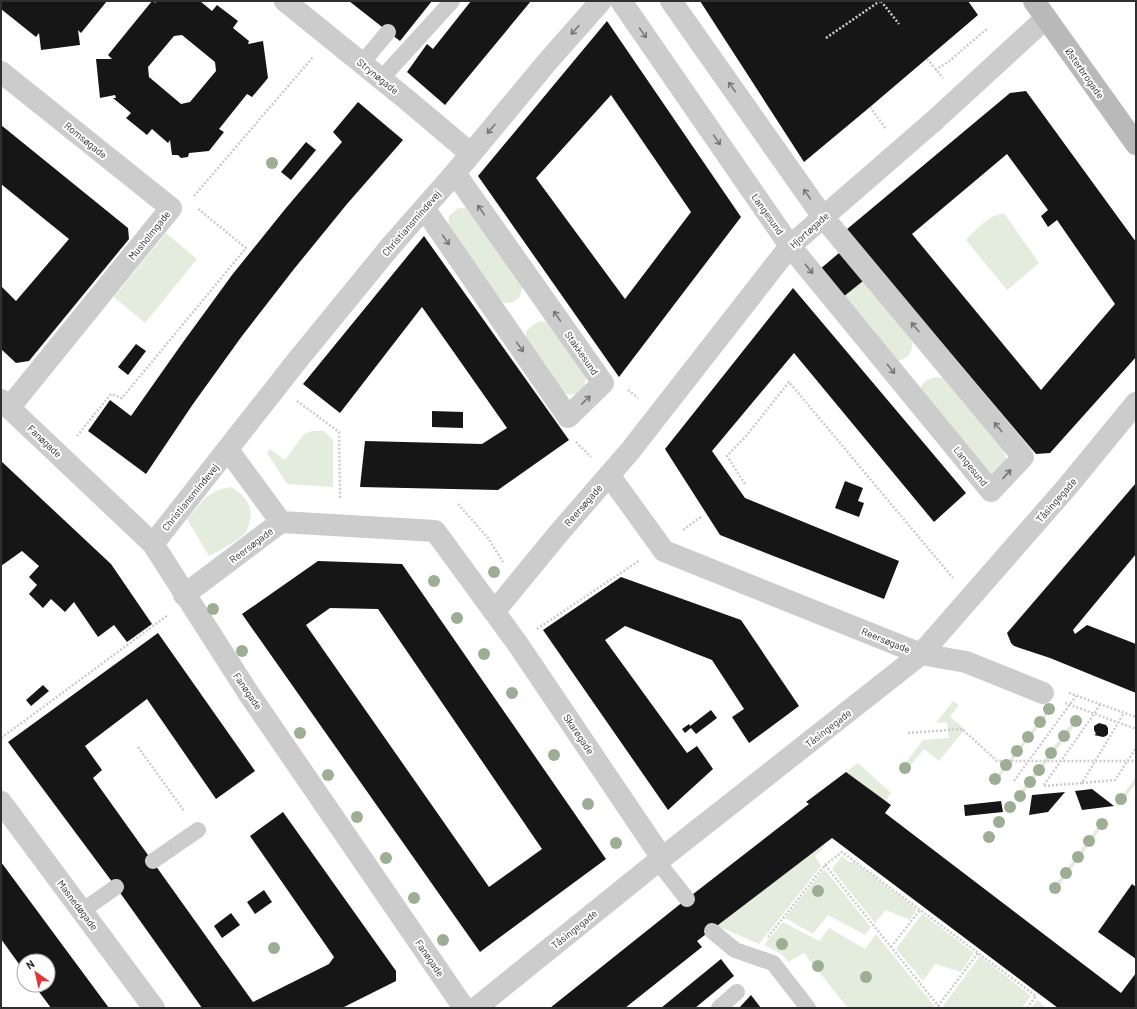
<svg xmlns="http://www.w3.org/2000/svg" width="1137" height="1009" font-family="Barlow,sans-serif">
<style>
.green{fill:#e4ecdd}
.building{fill:#161616;fill-rule:evenodd}
.lines{fill:none;stroke-linecap:round;stroke-linejoin:round}
.path{stroke:#ccc;stroke-width:2.5;stroke-dasharray:2 2;stroke-linecap:butt}
.lane{stroke:#ccc;stroke-width:16}
.street{stroke:#ccc;stroke-width:22}
.secondary{stroke:#b9b9b9;stroke-width:22}
.tree{fill:#9eae94}
.oneway{stroke:#767676}
.labels{text-anchor:middle;stroke-width:4;stroke-linejoin:round;paint-order:stroke}
.street-label{font-size:10px;fill:#2f2f2f;stroke:#fff}
</style>
<rect width="100%" height="100%" fill="#fff"/>
<!-- green -->
<path class="green" d="M458,208h9l56,75 -3,14 -7,5 -9,1 -8,-7 -48,-68 1,-12z
M1004,213l35,50 -32,27 -41,-50c11,-12 22,-24 38,-27z
M166,233l31,26 -52,64 -31,-26z
M863,281l49,60c1,11 -3,18 -15,20l-54,-64z
M540,321l7,1 39,54c-1,15 -6,22 -22,17l-38,-51v-11l7,-6z
M936,377l7,1 61,73 2,8 -9,14 -6,1 -71,-80c1,-12 5,-14 16,-17z
M312,431h12l9,9v47l-46,-3 -20,-31 3,-4 15,11 19,-26z
M231,487c13,8 22,17 19,33 -1,3 -2,9 -4,12 -6,8 -27,19 -37,24l-22,-37 18,-21 13,-8z
M953,701l6,4 -9,12 15,12 -26,32 -15,-12 -19,23 -4,-3 22,-29 26,-2 -2,-16 -11,1z
M1052,704l2,2 -60,79 -3,-2z
M1076,717l3,3 -59,78 -3,-2z
M858,763l33,30 -6,8 -39,-29z
M1136,777v6l-17,23 -3,-2z
M1104,818l3,2 -53,73 -3,-2z
M823,844l2,2 -10,10 6,10 -62,78 -42,-18z
M842,856l7,6h5l63,47 -7,11 -24,-10 -11,13 -43,-54z
M824,869l47,58 -6,8 -37,-20 -15,19 -28,-16z
M922,914l52,39 -13,19 -26,-8 -12,17 -27,-32z
M783,922l36,19 10,-13 36,21 11,-15 60,74h-88l-44,-55 -16,9 -6,-8 -18,-9z
M980,956l51,40 -9,12h-77l-2,-2z
M1037,1000l10,8h-16z"/>
<!-- building -->
<path class="building" d="M1,1h106l-26,32 -3,-3 2,15 -39,5 -2,-17 -3,4 -35,-28z
M152,1l4,2 -1,-2h45l12,10 5,-6 21,16 -5,7 16,13 -1,3 15,-3 5,37 -16,19 -5,-3 -28,35 5,3 -15,19 -20,2 -1,4 -7,1 -3,-3h-6l-2,-15 -2,3 -16,-14 -5,6 -21,-17 5,-5 -18,-15h3l-1,-3 -15,3 -4,-39h16l-4,-4zM182,35l33,27 1,9 -26,31 -9,2 -32,-27 -1,-10 26,-31z
M349,1h83l-32,40z
M471,1h60l-86,104 -38,-33 20,-28 6,5z
M700,1h268l10,14 -108,92 -66,55z
M607,21l134,196 -122,160 -141,-201zM611,95l80,117 -66,87 -89,-121z
M1026,91l110,151v115l-86,96 -14,1 -190,-224 164,-137zM1007,154l41,56 -7,6 7,11 9,-7 58,84 -74,86 -129,-156z
M358,102l45,38 -56,64 -53,65 -52,67 -49,68 -47,70 -58,-43 22,-31 21,16 50,-71 51,-70 54,-67 56,-66 -9,-10z
M1,125l127,103 1,11 -100,122 -13,2 -15,-14v-63l15,15 53,-62 -68,-55z
M306,142l10,8 -25,30 -10,-8z
M424,236l145,204 -71,50 -138,-3 5,-46 117,3 25,-16 -85,-121 -82,106 -37,-29z
M839,253l24,28 -20,16 -24,-27z
M793,288l173,205 -32,29 -140,-169 -82,98 33,47 154,63 -15,38 -164,-64 -55,-86z
M136,344l10,7 -18,24 -10,-8z
M432,411l31,1v16l-31,-1z
M1,461l110,103 41,60 -25,18 -13,-17 -16,12 -24,-35 -9,10 -14,-13 -8,9 -14,-14 8,-9 -8,-8 10,-11 -17,-15 -21,15z
M845,481l18,7 -5,13 6,2 -5,14 -24,-9z
M1136,483v71l-63,76 2,4 12,-9 49,19v49l-86,-35 -36,-12 -3,-3 -4,-10z
M318,561l84,3 204,295 -126,93 -238,-338zM330,608l48,1 164,240 -53,38 -183,-262z
M621,577l120,43 58,86 -50,37 -17,-26 12,-8 -32,-49 -87,-34 -20,14 82,113 10,-7 16,23 -45,41 -125,-180z
M158,633l97,138 -39,28 -69,-100 -62,47 17,24 -9,8 160,224 76,-38 5,-7 -84,-121 33,-24 113,159v10l-54,27h-140l-86,-121 -108,-145z
M43,685l6,6 -18,15 -5,-6z
M711,710l6,8 -21,16 -5,-6 -6,5 -3,-4 7,-5 1,2z
M1099,723l7,2 2,3v6l-2,2 -3,1 -9,-2 2,-1 -2,-4v-4z
M846,772l45,33 -6,8 236,180 15,-20v35h-78l-226,-170 -135,103 5,6 -77,61h-75l129,-103 130,-101 -3,-2z
M1092,789l22,17 -32,4 -7,-19z
M1065,792l-17,20 -19,3 3,-20z
M1001,801l2,11 -38,4 -1,-11z
M1,862l108,146h-58l-17,-23h14v-24h-24v10l-23,-32z
M1132,884l4,3v72l-38,-27z
M264,890l8,12 -17,12 -8,-12z
M231,913l9,12 -18,13 -8,-12z
M721,959l13,17 -39,32h-34z
M751,995l10,13h-22z"/>
<g class="lines">
<!-- path -->
<path class="path" d="M881,1l18,23
M826,38l54,-37
M927,59l16,19
M935,70l13,-8 40,-34
M870,107l16,22
M194,196l119,-139
M628,390l10,8
M297,401l42,31 1,67
M77,436l34,-42 11,4 124,-150 -49,-40
M576,442l15,15
M745,484l-18,-28 20,-21 42,-53 164,196
M458,504l30,34 15,24
M683,530l19,-14
M537,629l103,-69
M1069,693l67,24
M1065,703l71,26
M908,733l54,-4 35,32h139
M1,738l167,-123
M138,747l46,64
M1014,781l62,-85
M1082,783l33,-3 21,-32
M1044,785l50,-71 6,-10
M1044,786l38,-3 42,-70
M825,865l17,-13 194,144 -9,12
M768,937l57,-72 115,143
M891,947l29,-37
M938,1006l40,-53"/>
<!-- lane -->
<path class="lane" d="M362,63l26,-31
M381,79l71,-78
M153,861l45,-31
M658,862l29,37
M82,911l34,-24
M712,931l23,19 38,13 35,45
M719,1008l18,-16"/>
<!-- street -->
<path class="street" d="M285,1l121,98 64,54
M621,1l169,245 201,245 32,-34 -200,-240 -152,-216
M1,72l170,136 -162,200
M424,208l144,209 35,-34 -148,-210
M1,400l152,144 96,150 215,314
M228,450l53,72
M609,475l55,76 257,103 45,8 77,31
M153,544l143,-182 94,-115 65,-74 93,-112 53,-60
M184,595l97,-73 154,9 82,112 145,215
M494,612l64,-78 72,-83 160,-205 145,-126 111,-102
M1,802l153,206
M476,1008l186,-150 259,-204 146,-167 69,-84"/>
<!-- secondary -->
<path class="secondary" d="M1034,1l102,143"/>
</g>
<!-- trees -->
<g class="tree">
<circle cx="272" cy="163" r="6"/>
<circle cx="494" cy="572" r="6"/>
<circle cx="434" cy="581" r="6"/>
<circle cx="213" cy="609" r="6"/>
<circle cx="457" cy="618" r="6"/>
<circle cx="242" cy="651" r="6"/>
<circle cx="484" cy="654" r="6"/>
<circle cx="512" cy="693" r="6"/>
<circle cx="1049" cy="709" r="6"/>
<circle cx="1076" cy="721" r="6"/>
<circle cx="1040" cy="722" r="6"/>
<circle cx="300" cy="733" r="6"/>
<circle cx="1064" cy="736" r="6"/>
<circle cx="1028" cy="737" r="6"/>
<circle cx="1017" cy="751" r="6"/>
<circle cx="1051" cy="753" r="6"/>
<circle cx="554" cy="755" r="6"/>
<circle cx="1006" cy="765" r="6"/>
<circle cx="905" cy="768" r="6"/>
<circle cx="1039" cy="770" r="6"/>
<circle cx="328" cy="775" r="6"/>
<circle cx="995" cy="779" r="6"/>
<circle cx="1030" cy="782" r="6"/>
<circle cx="1020" cy="796" r="6"/>
<circle cx="1121" cy="799" r="6"/>
<circle cx="588" cy="804" r="6"/>
<circle cx="1010" cy="807" r="6"/>
<circle cx="357" cy="817" r="6"/>
<circle cx="999" cy="822" r="6"/>
<circle cx="1102" cy="824" r="6"/>
<circle cx="989" cy="837" r="6"/>
<circle cx="1089" cy="841" r="6"/>
<circle cx="616" cy="843" r="6"/>
<circle cx="1078" cy="857" r="6"/>
<circle cx="386" cy="858" r="6"/>
<circle cx="1066" cy="873" r="6"/>
<circle cx="1055" cy="888" r="6"/>
<circle cx="818" cy="891" r="6"/>
<circle cx="414" cy="898" r="6"/>
<circle cx="443" cy="940" r="6"/>
<circle cx="782" cy="944" r="6"/>
<circle cx="274" cy="948" r="6"/>
<circle cx="818" cy="966" r="6"/>
<circle cx="866" cy="977" r="6"/>
</g>
<!-- one-way arrows -->
<defs><path id="oneway-shaft" d="M-6 0H5M1.5-3L5.5 0L1.5 3" fill="none" stroke-width="1.6" stroke-linecap="round" stroke-linejoin="round"/></defs>
<g class="oneway">
<use href="#oneway-shaft" transform="translate(575 30) rotate(132)"/>
<use href="#oneway-shaft" transform="translate(643 33) rotate(55)"/>
<use href="#oneway-shaft" transform="translate(732 87) rotate(-125)"/>
<use href="#oneway-shaft" transform="translate(491 129) rotate(130)"/>
<use href="#oneway-shaft" transform="translate(717 140) rotate(55)"/>
<use href="#oneway-shaft" transform="translate(807 194) rotate(-125)"/>
<use href="#oneway-shaft" transform="translate(481 210) rotate(-125)"/>
<use href="#oneway-shaft" transform="translate(446 240) rotate(55)"/>
<use href="#oneway-shaft" transform="translate(809 269) rotate(51)"/>
<use href="#oneway-shaft" transform="translate(557 316) rotate(-125)"/>
<use href="#oneway-shaft" transform="translate(915 327) rotate(-130)"/>
<use href="#oneway-shaft" transform="translate(520 347) rotate(55)"/>
<use href="#oneway-shaft" transform="translate(891 369) rotate(51)"/>
<use href="#oneway-shaft" transform="translate(586 400) rotate(-44)"/>
<use href="#oneway-shaft" transform="translate(998 427) rotate(-130)"/>
<use href="#oneway-shaft" transform="translate(1007 474) rotate(-47)"/>
</g>
<g class="labels">
<!-- street labels -->
<g class="street-label">
<text transform="translate(1085 73) rotate(55)" y="4">Østerbrogade</text>
<text transform="translate(378 76) rotate(39)" y="4">Strynøgade</text>
<text transform="translate(86 140) rotate(39)" y="4">Romsøgade</text>
<text transform="translate(768 214) rotate(55)" y="4">Langesund</text>
<text transform="translate(411 223) rotate(-49)" y="4">Christiansmindevej</text>
<text transform="translate(809 230) rotate(-42)" y="4">Hjortøgade</text>
<text transform="translate(149 235) rotate(-51)" y="4">Musholmgade</text>
<text transform="translate(582 353) rotate(55)" y="4">Stakkesund</text>
<text transform="translate(45 441) rotate(43)" y="4">Fanøgade</text>
<text transform="translate(971 466) rotate(51)" y="4">Langesund</text>
<text transform="translate(190 497) rotate(-51)" y="4">Christiansmindevej</text>
<text transform="translate(1056 500) rotate(-49)" y="4">Tåsingegade</text>
<text transform="translate(583 505) rotate(-49)" y="4">Reersøgade</text>
<text transform="translate(251 545) rotate(-37)" y="4">Reersøgade</text>
<text transform="translate(886 640) rotate(22)" y="4">Reersøgade</text>
<text transform="translate(248 691) rotate(56)" y="4">Fanøgade</text>
<text transform="translate(828 728) rotate(-38)" y="4">Tåsingegade</text>
<text transform="translate(579 734) rotate(56)" y="4">Skarøgade</text>
<text transform="translate(78 905) rotate(53)" y="4">Masnedøgade</text>
<text transform="translate(574 929) rotate(-39)" y="4">Tåsingegade</text>
<text transform="translate(430 958) rotate(56)" y="4">Fanøgade</text>
</g>
</g>
<!-- border -->
<rect width="1137" height="1009" fill="none" stroke="#2f2f2f" stroke-width="4"/>
<!-- north arrow -->
<g transform="translate(36 973) rotate(326)"><circle r="19" fill="#ffffff" stroke="#acacac"/>
<path d="M0-3L7 15L0 10L-7 15Z" fill="#e33634"/>
<text y="-6" font-size="11" font-weight="bold" text-anchor="middle" fill="#2f2f2f">N</text>
</g>
</svg>
